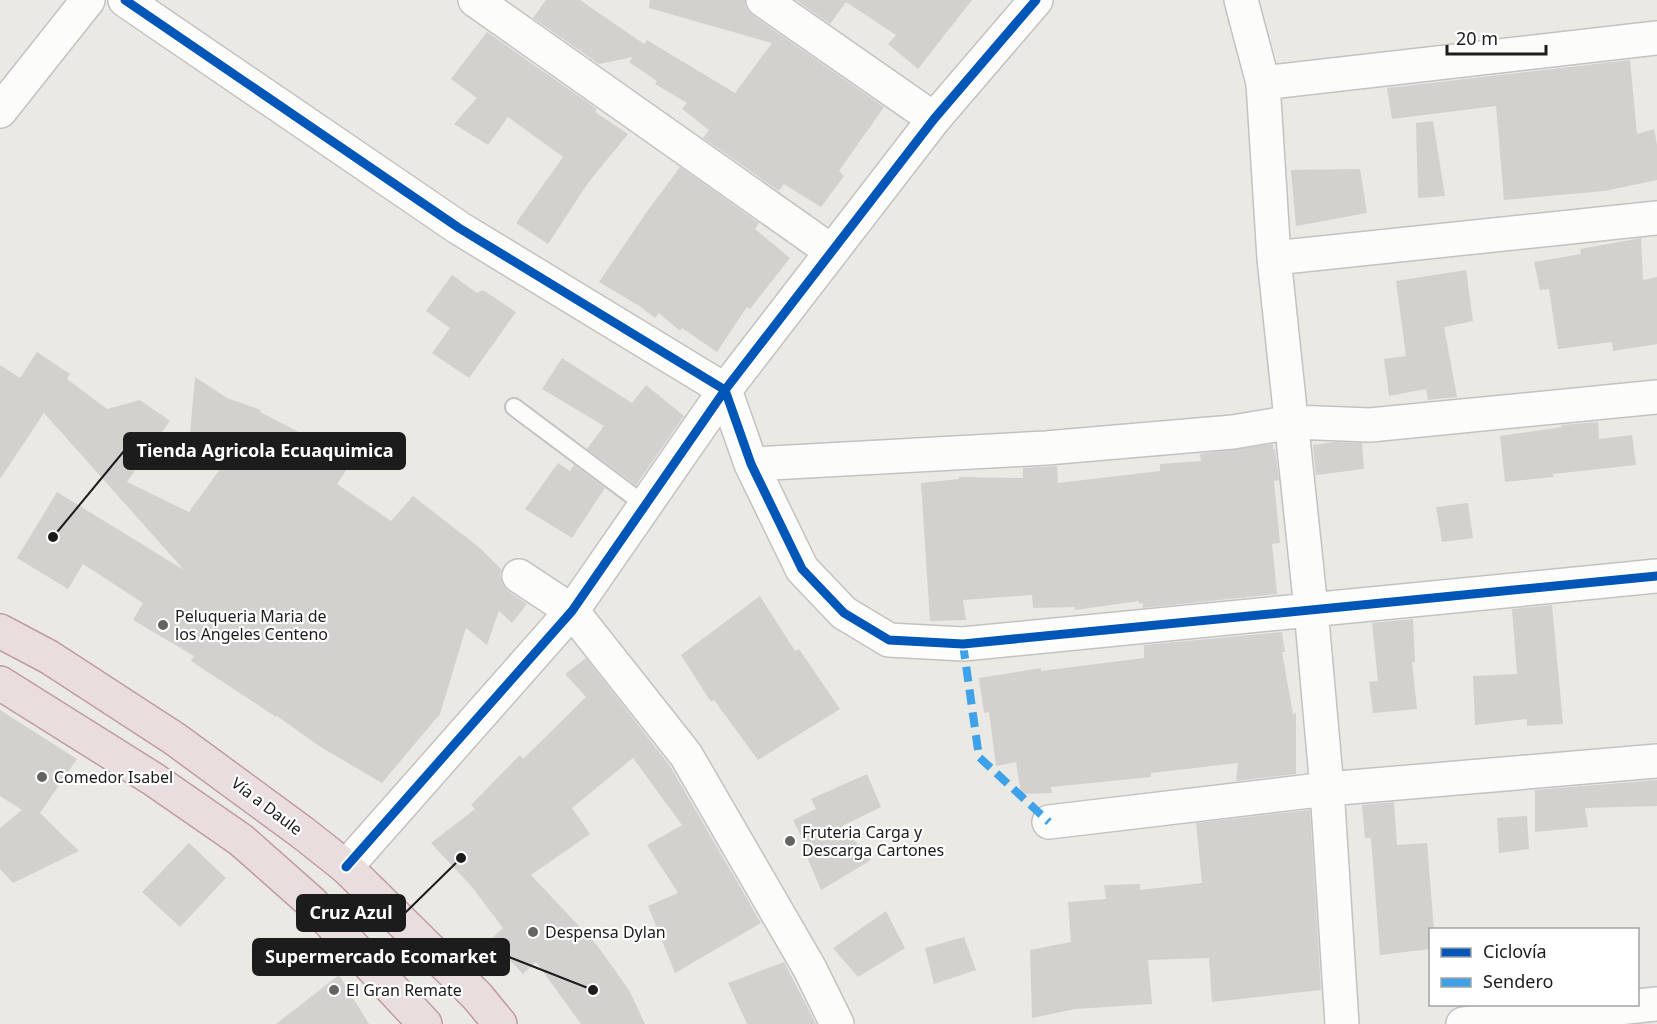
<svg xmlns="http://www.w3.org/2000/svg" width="1657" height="1024" font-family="'Noto Sans',sans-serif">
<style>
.building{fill:#d3d1cd}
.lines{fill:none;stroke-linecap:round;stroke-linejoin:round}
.lane-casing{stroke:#c3c2c0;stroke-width:20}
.street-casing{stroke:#c3c2c0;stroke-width:36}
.highway-casing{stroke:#c29aa4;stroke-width:36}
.lane{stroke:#fcfcfb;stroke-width:16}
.street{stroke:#fcfcfb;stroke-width:33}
.highway{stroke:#e9ddde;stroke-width:33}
.quiet{stroke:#3da2ea;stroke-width:8;stroke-dasharray:15 8;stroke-linecap:butt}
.cycleway-casing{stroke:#fff;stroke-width:13}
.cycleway{stroke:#0057b8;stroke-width:9}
.poi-dot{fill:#646462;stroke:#fff;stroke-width:2}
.labels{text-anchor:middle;stroke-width:4.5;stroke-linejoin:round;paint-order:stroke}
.poi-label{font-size:16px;fill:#1c1c1c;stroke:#fff;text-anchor:start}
.street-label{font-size:16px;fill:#1c1c1c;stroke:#fff}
.leader{fill:none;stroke:#1c1c1c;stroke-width:2}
.callout-dot{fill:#1c1c1c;stroke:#fff;stroke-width:2}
.callout{fill:#1c1c1c;stroke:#1c1c1c;stroke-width:2}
.callout-label{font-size:18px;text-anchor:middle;font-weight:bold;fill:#fff}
</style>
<rect width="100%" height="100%" fill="#eae9e4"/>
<!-- building -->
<path class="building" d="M546,0h34l64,44 3,-4 88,53 37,-50 -123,-35 1,-8h95l1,8 6,7 132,92 -45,64 5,5 -23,31 -37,-23 -5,7 -76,-53 6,-8 -27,-21 5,-6 -32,-19 2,-3 -28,-19 4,-5 -34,7 -66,-46z
M796,0h176l-54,69 -30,-25 8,-9 -50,-33 -16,22z
M487,32l110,77 -2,3 33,22 -40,49 -40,61 -32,-21 47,-66 -55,-40 -20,28 -34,-21 23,-26 -26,-19z
M1630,60l7,74 17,-5 3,16v35l-53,11 -100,9 -8,-94 -104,13 -5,-31z
M1433,121l12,75 -27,2 -2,-75z
M680,167l79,56 -4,6 35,29 -40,51 -3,-2 -30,45 -35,-24 -2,3 -21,-18 -4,5 -14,-11 -42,-25 47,-69z
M1360,169l7,44 -71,13 -5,-56z
M1641,238l2,42 14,-3v67l-44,7 -1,-9 -54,7 -9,-60 -9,1 -6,-28 47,-8 -1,-5z
M1466,270l7,51 -29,6 13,70 -29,3 -2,-11 -37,7 -5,-37 22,-3 -10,-75z
M452,275l25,18 6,-3 33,22 -47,66 -37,-25 18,-25 -24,-17z
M37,352l33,22 -3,5 40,30 33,-9 30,21 -43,61 62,30 42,-58 -41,-20 5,-57 32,21 34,12 -1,2 93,48 -16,24 54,37 22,-25 67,52 22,22 -2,5 3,10 6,7 18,12 -15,19 -13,-12 -12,34 -21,-17 -26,86 -58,69 -63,-37 -42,-30 -1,1 -85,-56 3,-5 -61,-36 10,-17 -60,-39 -15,25 -51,-31 40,-66 127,78 -140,-157 -44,66v-114l20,13z
M562,358l70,45 14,-18 38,31 -48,69 -49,-36 17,-23 -62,-37z
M1598,422l1,17 33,-4 4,30 -83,9 1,3 -49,5 -5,-46 62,-9 -1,-2z
M1335,442l27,1 2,26 -48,6 -3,-30z
M1273,444v5h2l4,31 -5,1 6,62 -8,1 5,50 -134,14v-5l-4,1v-3l-64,9v-3l-42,1 -1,-13 -69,5 3,20 -36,1 -9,-138 38,-4 -1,-2 65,1v-10l34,-2 1,17 102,-12v-7l41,-3 -1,-7z
M558,463l12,8 4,-6 31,23 -33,50 -47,-29z
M1468,503l5,35 -31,4 -6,-35z
M760,596l35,55 4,-2 41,60 -82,51 -44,-60 -3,2 -30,-47z
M1552,605l11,119 -36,2v-7l-52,6 -2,-49 44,-2 -5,-65z
M1413,619l2,43h-3l5,47 -44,4 -4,-31 9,-1 -6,-58z
M1282,632l3,20h-3l11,62 3,-1v61l-60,7 2,-18 -87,10v4l-100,10 1,6 -31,1 -5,-32 -20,4 -7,-54 -5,1 -5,-35 62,-10v3l103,-13v-13z
M586,658l84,108 91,157 -86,50 -27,-67 30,-13 -31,-48 35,-20 -49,-67 -61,50 18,26 -59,41 65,69 33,46 16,34h-64l-45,-62 -13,12 -33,-34 13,-12 -31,-41 -41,-44 44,-34 -4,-4 49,-50 3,4 63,-62 -21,-23z
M0,710l77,49 -37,54 39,38 -66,32 -13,-14v-41l22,-18 -22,-14z
M867,774l14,33 -39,19 29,34 -50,30 -17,-40 3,-2 -14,-28 23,-11 -5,-10z
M1657,780v26l-72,2 3,19 -53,5v-42z
M1394,802l3,43 30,-2 7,87h-3v19l-51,6 -9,-117h-6l-3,-33z
M1310,810l11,180 -109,12 -3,-44 -61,2 4,44 -77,5 -43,9 -2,-68 41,-8 -3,-40 38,-3 -2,-14 36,-1v6l62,-7 -6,-60z
M1527,816l2,33 -30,4 -2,-35z
M189,843l37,35 -46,49 -38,-35z
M886,911l19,37 -47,29 -25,-29z
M964,937l12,33 -42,14 -9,-36z
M784,962l32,62h-69l-19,-41z
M339,975l30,49h-93z"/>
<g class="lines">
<defs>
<path id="lane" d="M514,407l131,98"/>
<path id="street" d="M125,0l334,228 266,162 26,74 51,105 42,44 45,27 74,4 694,-68
M475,0l356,251
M763,0l171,119
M1241,0l22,83 11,175 37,351 16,180 15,235
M1263,83l394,-45
M0,111l88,-111
M1274,258l383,-40
M751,464l295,-16 187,-16 59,-10 78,3 287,-28
M519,576l53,35 114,144 124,214 27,55
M1049,822l278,-33 330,-28
M346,867l226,-256 153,-221 209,-271 102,-119
M1463,1024l194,-20"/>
<path id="highway" d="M0,631l49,26 126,82 128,94 43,34 131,129 23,28
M0,683l153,96 88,61 70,62 114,122"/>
</defs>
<!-- lane casing -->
<use href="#lane" class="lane-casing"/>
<!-- street casing -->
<use href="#street" class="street-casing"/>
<!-- highway casing -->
<use href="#highway" class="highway-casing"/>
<!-- lane -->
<use href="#lane" class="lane"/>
<!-- street -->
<use href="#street" class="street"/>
<!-- highway -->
<use href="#highway" class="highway"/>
<!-- quiet -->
<path class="quiet" d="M963,644l16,113 70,65"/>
<defs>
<path id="cycleway" d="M125,0l334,228 266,162 26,74 51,105 42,44 45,27 74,4 694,-68
M346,867l226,-256 153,-221 209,-271 102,-119"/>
</defs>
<!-- cycleway casing -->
<use href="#cycleway" class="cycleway-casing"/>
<!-- cycleway -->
<use href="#cycleway" class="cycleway"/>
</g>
<!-- markers -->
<g class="poi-dot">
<circle cx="163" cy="625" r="6"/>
<circle cx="42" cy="777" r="6"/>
<circle cx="790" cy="841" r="6"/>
<circle cx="533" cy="932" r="6"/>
<circle cx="334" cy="990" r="6"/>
</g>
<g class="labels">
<!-- poi labels -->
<g class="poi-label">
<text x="175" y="622">Peluqueria Maria de<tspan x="175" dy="18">los Angeles Centeno</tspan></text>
<text x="54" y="783">Comedor Isabel</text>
<text x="802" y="838">Fruteria Carga y<tspan x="802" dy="18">Descarga Cartones</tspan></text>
<text x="545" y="938">Despensa Dylan</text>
<text x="346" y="996">El Gran Remate</text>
</g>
<!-- street labels -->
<g class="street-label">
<text transform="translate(267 806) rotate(37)" y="6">Vía a Daule</text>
</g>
</g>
<!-- callouts -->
<path class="leader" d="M53 537L124 451M461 858L405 913M593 990L509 957"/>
<g class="callout-dot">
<circle cx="53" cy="537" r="6"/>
<circle cx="461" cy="858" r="6"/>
<circle cx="593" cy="990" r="6"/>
</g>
<g class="callout">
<rect x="124" y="433" width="281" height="36" rx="6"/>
<rect x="297" y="895" width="108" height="36" rx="6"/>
<rect x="253" y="939" width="256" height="36" rx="6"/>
</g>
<g class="callout-label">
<text x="265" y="457">Tienda Agricola Ecuaquimica</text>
<text x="351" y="919">Cruz Azul</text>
<text x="381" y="963">Supermercado Ecomarket</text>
</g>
<!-- legend -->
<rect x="1429" y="928" width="210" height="78" fill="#ffffff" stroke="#a4a4a4" stroke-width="1.5"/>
<rect x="1441" y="948" width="30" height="9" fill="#0057b8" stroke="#a4a4a4" stroke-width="1.5"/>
<text x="1483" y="958" font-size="18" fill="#1c1c1c">Ciclovía</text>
<rect x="1441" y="978" width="30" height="9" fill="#3da2ea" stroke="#a4a4a4" stroke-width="1.5"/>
<text x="1483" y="988" font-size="18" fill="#1c1c1c">Sendero</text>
<!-- scale -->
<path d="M1447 45v9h99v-9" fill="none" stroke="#1c1c1c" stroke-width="3"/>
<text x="1456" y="45" font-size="18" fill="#1c1c1c" stroke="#ffffff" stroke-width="4.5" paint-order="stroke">20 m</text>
</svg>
